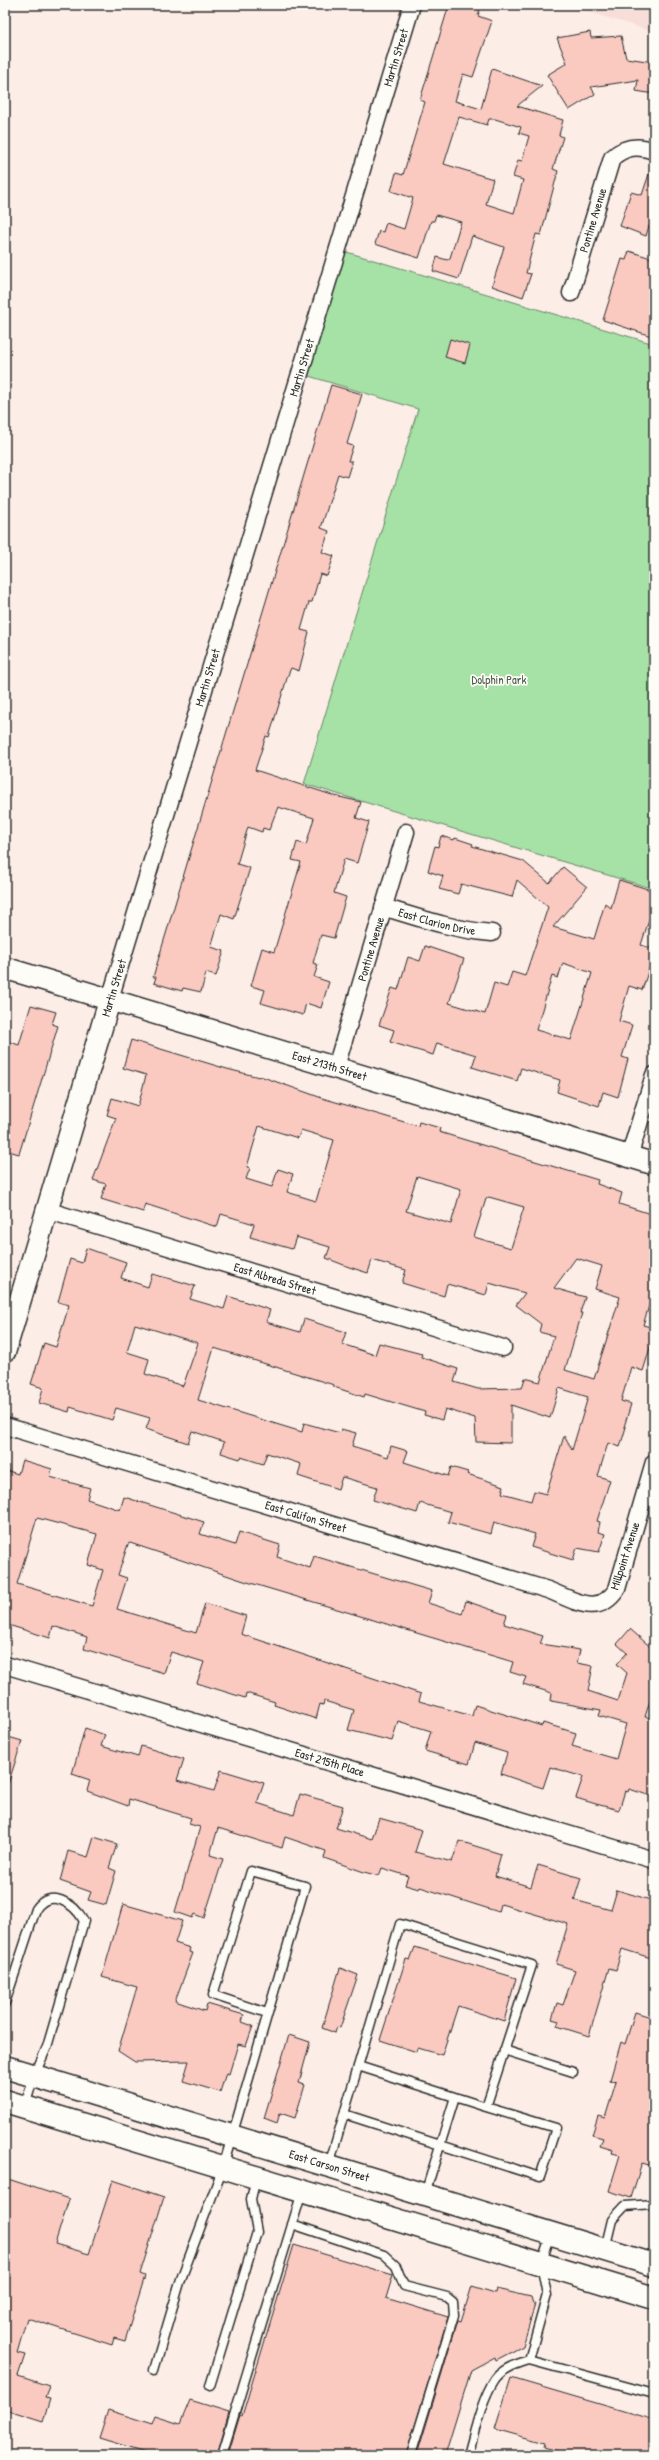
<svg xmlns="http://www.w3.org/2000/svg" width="659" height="2460" font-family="'Patrick Hand',sans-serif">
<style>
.built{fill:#f7ded8}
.green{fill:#a6e1a6;stroke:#688668}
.building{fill:#facac1;stroke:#2b2b2b;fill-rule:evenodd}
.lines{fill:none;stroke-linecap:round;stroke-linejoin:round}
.service-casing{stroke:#2b2b2b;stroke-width:11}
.minor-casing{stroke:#2b2b2b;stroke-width:19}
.tertiary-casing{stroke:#2b2b2b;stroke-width:24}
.secondary-casing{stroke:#2b2b2b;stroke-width:25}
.service{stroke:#fdfcf7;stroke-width:8}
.minor{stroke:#fdfcf7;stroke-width:16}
.tertiary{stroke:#fdfcf7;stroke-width:21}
.secondary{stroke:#fdfcf7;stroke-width:22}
.labels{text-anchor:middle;stroke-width:3.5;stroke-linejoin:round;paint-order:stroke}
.street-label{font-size:12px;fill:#2b2b2b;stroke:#fdfcf7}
.park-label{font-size:12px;fill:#4a584a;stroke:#fdfcf7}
</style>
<rect width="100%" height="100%" fill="#fcede7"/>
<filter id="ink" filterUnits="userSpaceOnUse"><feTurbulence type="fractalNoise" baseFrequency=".025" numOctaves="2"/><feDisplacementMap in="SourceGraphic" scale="8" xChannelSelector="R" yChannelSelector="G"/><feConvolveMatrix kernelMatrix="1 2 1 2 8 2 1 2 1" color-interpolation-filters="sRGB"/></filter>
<g filter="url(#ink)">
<!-- built -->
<path class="built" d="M567,5h87v27z"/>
<!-- green -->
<path class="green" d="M340,250l314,94v545l-350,-105 114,-375 -116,-35z"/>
<!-- building -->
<path class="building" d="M449,5h32l-3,11 14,5 -19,56 -10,-3 -8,27 26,8 11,-40 50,17 -25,20 46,14 -4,15 4,2 -10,32 5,2 -17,64 -5,-1 -10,39 5,1 -8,23 -31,-11 12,-39 -32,-11 -13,43 -26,-8 4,-14 10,3 3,-2 11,-36 -25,-7 -2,6h-3l-12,37 -44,-14 4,-13 4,1 3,-9 18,6 9,-31 -22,-7 5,-18 7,2 22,-73 -5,-2zM459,117l28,8 2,-6h6l26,8 -2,6 10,3 -7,25 -4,-1 -5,17 10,3 -9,33 -28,-9 7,-25 -49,-15z
M590,32l1,6 30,-2 5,22 28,4v32l-18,-3 2,-11 -47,7 4,7 -26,16 -22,-35 20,-12 -10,-25z
M652,165l2,1v61l-5,-1 -3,10 -26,-10 11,-34 11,3z
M629,251l25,8v78l-51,-17 19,-61 4,1z
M450,339l20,6 -5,18 -20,-6z
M331,385l31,9 -15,50 6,2 -5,15h4l-5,16 -9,-3 -17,54 8,3 -7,21 12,4 -7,20 -7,-2 -8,28h-3l-8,28 8,2 -10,39 -8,-3 -3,7 -19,62 -3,-1 -11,34 80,26 26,6 -5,16 13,4 -12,41 -13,-4 -10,34 12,4 -12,41 -13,-3 -8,28 5,2 -4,12 15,5 -8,26 -15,-5 -3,12 -42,-12 4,-13 -14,-4 11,-38 12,4 27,-90 -9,-2 5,-18 9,3 8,-27 -36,-11 -9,23 -6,-2 -1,4 -14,-5 -11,37 13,4 -16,51 -13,-5 -10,33 13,4 -8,25 -10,-3 -5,19 -18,-4 -1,3 -28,-8 2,-6h-3z
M441,836l13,4 1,-2 18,6 -1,2 51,15 26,22 14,-16 24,20 -34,40 41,12 11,-36 6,5 8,-28 35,11v13l-13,41 13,4 -6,23 -6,18 -13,-4 -10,35 13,4 -10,32 6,2 -10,38 -15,-5 -4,14 -42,-14 3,-12 -39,-12 -4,13 -45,-14 4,-12 -39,-12 -4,12 -43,-13 4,-12 -15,-5 13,-37 6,2 10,-33 12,4 5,-15 39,13 -15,44 36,11 9,-31 13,4 5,-15 13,4 23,-69 -31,-27 -5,17 -51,-13 -3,10 -19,-5 4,-13 -15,-5 7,-25 3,1zM563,963l29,10 -21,67 -35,-10 16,-54 6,2z
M31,1005l25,7 -4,12 6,2 -39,128 -14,-4v-88l5,-20 9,3z
M131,1040l96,29 32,8 1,-1 62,22 96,28 1,-4 21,6 -1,4 159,48 -1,4 25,9 -3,11 35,11v75l-11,35 11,3v7l-11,36 -12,-4 -10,34 10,3 -7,23h2l-6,20 -12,-4 -10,33 12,4 -13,41 3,1 -2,10 7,2 -6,18 -22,-4 -4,12 -23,-7 -19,-6 4,-13 -41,-12 -3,12 -43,-12 3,-10 -31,-9 -3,10 -44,-13 4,-13 -35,-10 -4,12 -40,-13 3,-12 -34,-11 -4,11 -22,-7 -1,2 -19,-6 3,-11 -32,-11 -4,12 -42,-14 4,-11 -34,-10 -4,12 -42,-13 -1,5 -30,-9 4,-15 -12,-4 13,-41 12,4 7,-22 6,-20 -11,-3 12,-43 12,4 4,-15 40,14 -5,16 27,9 4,-13 23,6 20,6 -5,13 34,10 4,-13 42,14 -4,12 34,10 4,-13 19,6 23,7 -4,12 33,11 4,-12 43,11 -1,3 37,12 -4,13 24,7 44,-1 3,-10 15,4 14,-46 -15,-4 2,-8 -25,-19 9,-12 -36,-10 -3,12 -39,-11 -3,12 -42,-13 4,-13 -34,-10 -4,13 -19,-6 -23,-9 4,-11 -34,-10 -4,12 -42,-12 4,-13 -33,-10 -4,13 -72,-23 -2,8 -42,-13 5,-15 -13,-4 23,-62 -9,-3 5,-17 26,8 8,-31 -23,-7zM259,1126l39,12 3,-8 33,10 -18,61 -29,-9 6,-18 -15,-5 -6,18 -26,-8 4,-11 -3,-1zM417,1176l44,13 -10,35 -45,-13zM489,1197l35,10 -13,41 -37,-11 12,-38zM576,1258l26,8 -7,23 25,8 -26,82 -29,-9 17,-57h-2l5,-16 -31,-9zM135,1324l63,19 -15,43 -38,-12 4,-15 -22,-7zM214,1348l120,37v2l30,10 1,-3 60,18 -1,3 18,5 3,-11 30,9 1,24 35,1v-38l39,13 9,-30 29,9 -16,53 -8,-14 -18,58 -12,-3 -3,10 -29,-8 2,-7 -37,-12 1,-2 -17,-5 -3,9 -44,-14 4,-11 -17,-5 -3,11 -36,-11 4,-13 -15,-4 -1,4 -36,-10 -2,9 -104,-32z
M22,1460l30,9 -2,8 40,11 -3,11 33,11 4,-13 80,25 -4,12 35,11 4,-13 41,13 -3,12 33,11 4,-12 118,35 -4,12 34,11 4,-13 41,14 -3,9 39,12 -3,8 40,6 -3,13 16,3 -5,25 30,10 9,-28 -10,-9 10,-11 -10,-9 13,-15 24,21v38l-9,29 9,1v79l-25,-8 -1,3 -3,-1 -6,19 -23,-6 -20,-6 7,-21 -33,-10 -7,21 -19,-6 -23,-8 6,-21 -32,-10 -6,21 -44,-13 6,-20 -33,-10 -6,20 -44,-11 6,-20 -30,-9 -1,4 -3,-1 -4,15 -42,-14 1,-3 -29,-9 -1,5 -48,-15 7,-21 -33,-10 -7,21 -80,-24 3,-12 -34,-11 -3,12 -45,-14v-154l13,4zM37,1518l60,16 -9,31 15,5 -11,36 -75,-22zM130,1543l114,38 269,81 -3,10 16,5 -3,7 29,9 -1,8 50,9 -2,6 27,8 -10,35 -44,-13 4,-13 -33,-10 -1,3 -67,-21 -3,11 -53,-15 2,-7 -180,-60 5,-18 -41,-13 -9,30 -79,-24 10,-31 -9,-3 10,-31z
M85,1728l20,7 -4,11 37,11 3,-11 43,13 -7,21 37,11 7,-21 43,13 -7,20 37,12 6,-21 43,12 -7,22 36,11 7,-21 43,12 -7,22 37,10 7,-21 42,13 -6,22 36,11 7,-22 43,13 -7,22 37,10 6,-20 37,11v58l-32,-10 -6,21 -7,-2 -20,68 -32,-10 2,-5 -7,-2 5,-16 6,2 12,-35 -19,-6 12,-40 -67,-20 -2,8 -79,-25 -1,2 -14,-4 3,-9 -26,-8 -3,8 -15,-4 -40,-14 2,-7 -41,-14 -3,11 -64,-20 -8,27 13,4 -19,59 -10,-4 -2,4 -17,-6 25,-85 -11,-3 2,-6 -62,-19 -1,7 -41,-15 3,-11 -18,-6z
M5,1736l17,5 -14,43 -3,-1z
M94,1837l23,7 -8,24 7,3 -10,34 -18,-5 3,-8 -31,-11 8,-30 20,6z
M123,1904l59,17 -7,22 15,5 -1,4 4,1 -18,48 30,10 2,-7 37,11 -2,7 11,4 -7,20 -8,-2 -9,30 -3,-1 -6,19 -37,-11 6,-20 -54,1 -17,-11 19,-64 -35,-10z
M415,1947l101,31 -12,43 -46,-15 -16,49 -24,-7 -1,4 -37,-12 26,-81 4,1z
M340,1968l18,7 -18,53 -3,-1 -2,6 -13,-5z
M635,2012l19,6v143l-3,-1 -2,5 -7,-2 -11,35 -22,-7 11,-36 -8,-2 1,-3 -13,-4 3,-8 -11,-3 6,-19 7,2 11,-36 -6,-2 11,-38 4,2z
M289,2035l21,7 -11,41 6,2 -10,33 -15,-5 -3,10 -13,-5z
M5,2178l64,21 -14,45 34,10 24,-74 51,17 -24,77 5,2 -20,65 -11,-3 -2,7 -85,-27 -10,35 8,2 -7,21 31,10 -4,12 5,1 -7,23 -38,-12z
M294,2245l99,30 -7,23 62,19 -42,138h-178l12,-40 2,1z
M472,2286l23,7 1,-4 35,8 2,7h2l-12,42 -27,14 -1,-3 -24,13 -26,85h-28l41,-135 3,1z
M511,2378l143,42v35h-85l-25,-8 1,-4 -50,-14z
M190,2400l39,12 -12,43h-62l-56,-17 9,-28 44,14 3,-8 25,8z"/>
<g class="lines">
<defs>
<path id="service" d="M5,2003l31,-94c14,-21 38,-6 48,12l-37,126 -13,29 -9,30
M504,2050l69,22
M344,2114l196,63 16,-49 -70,-21
M329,2165l71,-241 132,41 -46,142 -128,-41
M425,2194l30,-97
M292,2224l92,31 12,11 8,20 43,11 6,5 1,13 -43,140
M551,2234l-10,30 6,31 -18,65 125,34
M605,2249l7,-29 13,-14 29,-2
M154,2370l27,-91 42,-112 82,-281 -54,-15 -38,124 54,18
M210,2386l47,-154 -6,-33 5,-21
M222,2455l80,-263
M468,2455c7,-24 13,-55 27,-76 8,-11 22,-15 34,-19"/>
<g id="minor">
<path id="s1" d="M571,293l41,-135c13,-12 26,-13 42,-7"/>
<path id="s2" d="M383,907c36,11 71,23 109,26"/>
<path id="s3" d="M110,999l302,-994"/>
<path id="s4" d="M336,1067l70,-235"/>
<path d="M629,1157l25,-82"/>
<path id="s5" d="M46,1210l457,138"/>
<path id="s6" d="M5,1426l543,164c26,10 50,28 69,-1l37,-127"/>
<path id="s7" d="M5,1665l649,195"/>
</g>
<g id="tertiary">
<path id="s8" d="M5,968l649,196"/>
<path d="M5,1351l105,-352"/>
</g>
<g id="secondary">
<path id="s9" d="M5,2067l649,198"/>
<path d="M5,2101l649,197"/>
</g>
</defs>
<!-- service casing -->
<use href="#service" class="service-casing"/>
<!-- minor casing -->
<use href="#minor" class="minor-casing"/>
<!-- tertiary casing -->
<use href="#tertiary" class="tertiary-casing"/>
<!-- secondary casing -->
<use href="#secondary" class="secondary-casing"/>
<!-- service -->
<use href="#service" class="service"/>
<!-- minor -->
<use href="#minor" class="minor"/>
<!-- tertiary -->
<use href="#tertiary" class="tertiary"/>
<!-- secondary -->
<use href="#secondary" class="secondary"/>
</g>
</g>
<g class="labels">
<!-- street labels -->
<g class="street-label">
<text dy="4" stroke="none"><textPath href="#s3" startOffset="984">Martin Street</textPath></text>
<text dy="4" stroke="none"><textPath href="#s1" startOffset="76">Pontine Avenue</textPath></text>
<text dy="4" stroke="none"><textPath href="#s3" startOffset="660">Martin Street</textPath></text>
<text dy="4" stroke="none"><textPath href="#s3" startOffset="336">Martin Street</textPath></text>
<text dy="4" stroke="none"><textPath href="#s2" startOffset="56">East Clarion Drive</textPath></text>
<text dy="4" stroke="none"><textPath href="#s4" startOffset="123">Pontine Avenue</textPath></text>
<text transform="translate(114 988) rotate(-73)" y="4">Martin Street</text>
<text dy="4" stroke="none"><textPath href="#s8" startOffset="339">East 213th Street</textPath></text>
<text dy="4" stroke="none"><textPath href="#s5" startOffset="239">East Albreda Street</textPath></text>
<text dy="4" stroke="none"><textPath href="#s6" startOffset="314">East Califon Street</textPath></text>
<text transform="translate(625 1556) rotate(-72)" y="4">Millpoint Avenue</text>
<text dy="4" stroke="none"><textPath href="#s7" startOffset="339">East 215th Place</textPath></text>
<text dy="4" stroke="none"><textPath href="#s9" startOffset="339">East Carson Street</textPath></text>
</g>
<!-- park labels -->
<g class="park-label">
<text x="499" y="684">Dolphin Park</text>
</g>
</g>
<!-- margin -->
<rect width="659" height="2460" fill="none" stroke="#fdfcf7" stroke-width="20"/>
<rect x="10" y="10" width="639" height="2440" fill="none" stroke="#2b2b2b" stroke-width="1.5" filter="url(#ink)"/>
</svg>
